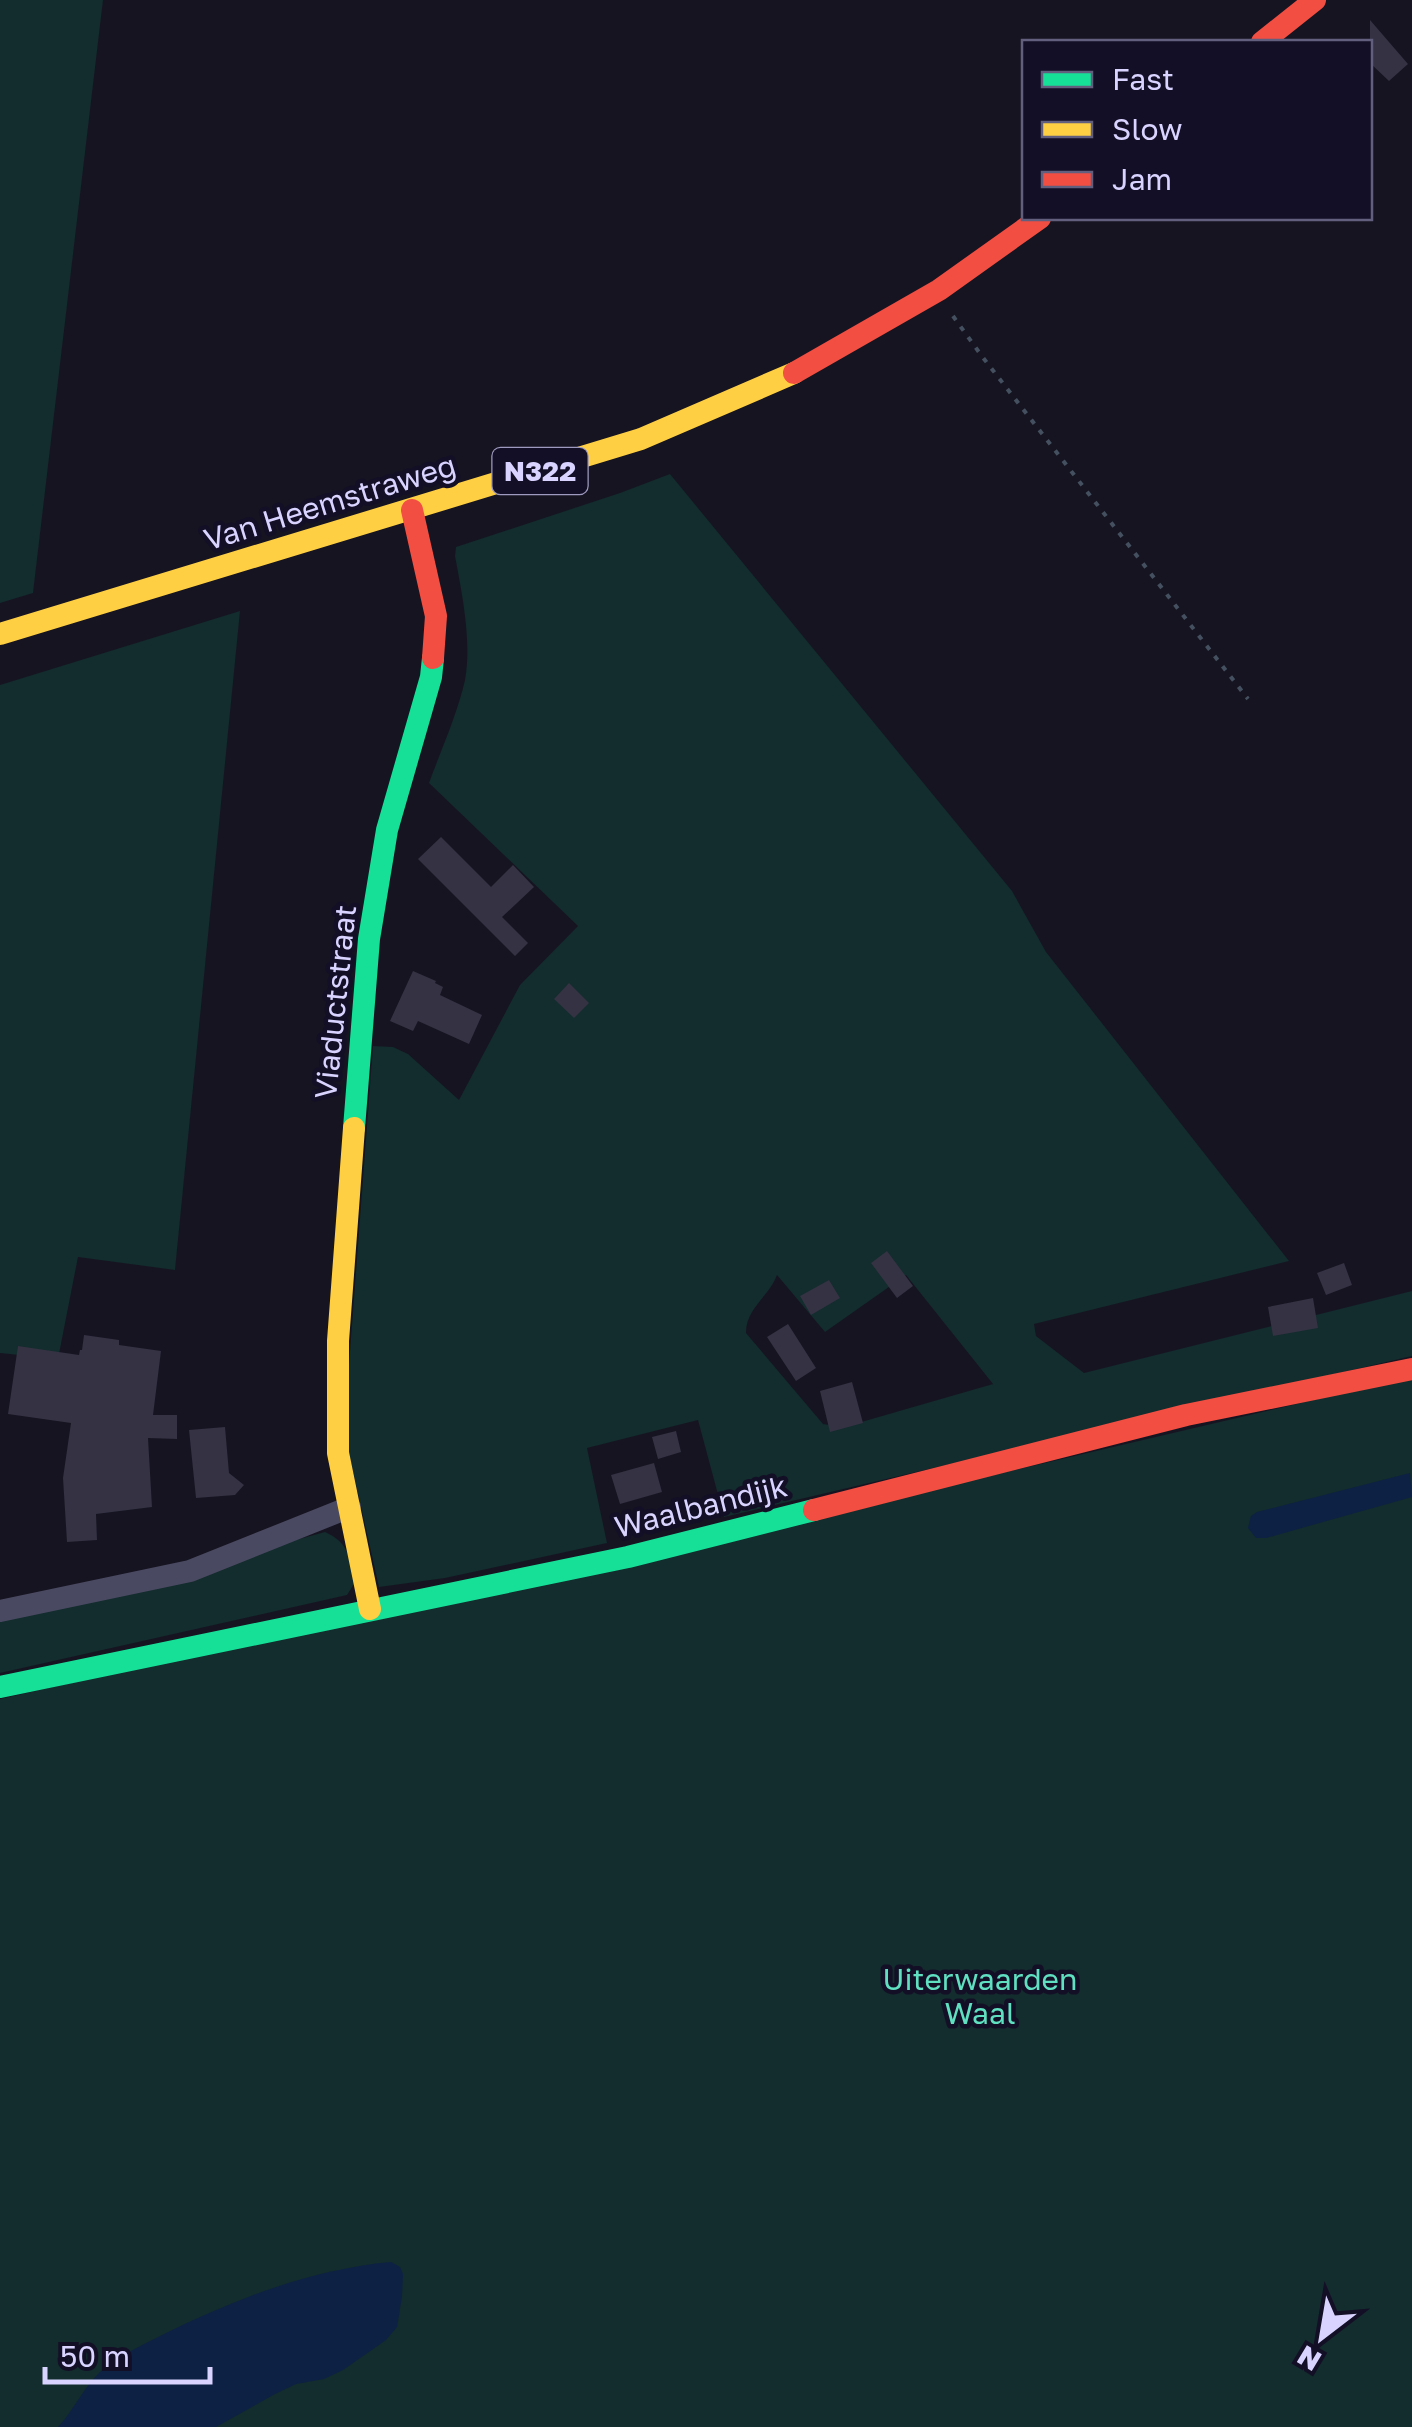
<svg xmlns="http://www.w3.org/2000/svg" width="1412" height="2427" font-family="'Golos Text',sans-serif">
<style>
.green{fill:#132c2d;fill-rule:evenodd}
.water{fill:#0d2144}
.building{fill:#343243}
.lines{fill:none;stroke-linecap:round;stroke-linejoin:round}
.path{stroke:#44505f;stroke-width:4;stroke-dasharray:5 8;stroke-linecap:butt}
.street{stroke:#4a4962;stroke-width:22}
.fast{stroke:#16e098;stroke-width:22}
.slow{stroke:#ffcf43;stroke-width:22}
.jam{stroke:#f24e42;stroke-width:22}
.labels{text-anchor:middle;stroke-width:9;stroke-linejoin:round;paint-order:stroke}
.shield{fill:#130f26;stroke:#9e99be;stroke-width:2.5}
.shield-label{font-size:28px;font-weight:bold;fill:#d9d4ff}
.street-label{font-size:30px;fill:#d9d4ff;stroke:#130f26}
.park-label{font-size:30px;fill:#5fe0c0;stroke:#130f26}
</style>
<rect width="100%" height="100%" fill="#161421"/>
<!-- green -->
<path class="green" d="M0,0h103l-70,593 -33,10z
M670,474l342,417 34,61 243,309 -255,63 2,12 48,37 328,-82v65l-688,161 -26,-97 -111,28 20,95 -162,35 -66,9 -35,-156 29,-385 20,1 15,7 51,46 61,-115 58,-59 -149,-143c12,-33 28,-68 36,-103 7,-39 -3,-86 -10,-124l1,-9 164,-54zM777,1275l48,57 81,-57 87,109 -149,43 -21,-3 -77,-91c0,-25 23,-36 31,-58z
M240,611l-65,659 -97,-13 -20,102 -58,-6v-668z
M1412,1377v1050h-1412v-728l938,-211z
M325,1532c26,12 24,26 29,52l-7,11 -347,78v-53z"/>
<!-- water -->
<path class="water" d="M1410,1473l2,24 -146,41h-10l-8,-10 3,-12 6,-4z
M391,2262l9,5 3,7 -1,22 -5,31 -11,13 -43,30 -19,9 -28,5 -21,10 -59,33h-158c16,-17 25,-39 42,-55 19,-17 43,-27 66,-39 70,-34 146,-64 225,-71z"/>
<!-- building -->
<path class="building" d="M1370,20l38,44 -19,17 -19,-18z
M441,837l50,50 22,-22 21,22 -32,30 26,26 -13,13 -97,-97z
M413,971l23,10 -1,2 8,4 -3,8 42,20 -13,29 -51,-23 -5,10 -23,-10z
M569,983l20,20 -15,15 -20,-19z
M887,1251l26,35 -16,12 -26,-35z
M1344,1263l8,22 -26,10 -9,-22z
M829,1280l11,18 -29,17 -11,-19z
M1313,1298l5,30 -45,8 -5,-29z
M788,1324l28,44 -20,13 -29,-44z
M84,1335l35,5v5l42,6 -8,64h24v24l-29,-1 4,69 -56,7 1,26 -30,2 -4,-64 8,-55 -63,-9 10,-68 61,9 1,-5h2z
M852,1382l11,41 -33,9 -10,-41z
M225,1427l4,46 15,12 -9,10 -39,3 -7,-68z
M676,1431l5,21 -23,7 -6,-22z
M654,1463l8,29 -42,12 -9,-29z"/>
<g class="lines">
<!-- path -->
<path class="path" d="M953,316l28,39 267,344"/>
<!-- street -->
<path class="street" d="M0,1611l190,-40 160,-64"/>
<!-- fast -->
<path class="fast" d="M354,1128l15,-189 18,-109 44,-153 2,-19
M0,1687l628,-130 186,-47"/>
<!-- slow -->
<path class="slow" d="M0,634l641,-195 153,-66
M354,1128l-16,213v112l32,156"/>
<!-- jam -->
<path class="jam" d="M1262,42l53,-42
M794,373l145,-83 101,-72
M412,510l24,106 -3,42
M814,1510l372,-95 226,-46"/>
</g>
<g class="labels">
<!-- shield labels -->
<rect class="shield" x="492.5" y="448" width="95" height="46" rx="8"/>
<g class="shield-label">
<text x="540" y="481">N322</text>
</g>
<!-- street labels -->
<g class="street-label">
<text transform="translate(330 503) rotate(-17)" y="10">Van Heemstraweg</text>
<text transform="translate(336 1002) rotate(-84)" y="10">Viaductstraat</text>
<text transform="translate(701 1507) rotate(-14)" y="10">Waalbandijk</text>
</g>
<!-- park labels -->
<g class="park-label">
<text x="980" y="1990">Uiterwaarden<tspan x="980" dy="34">Waal</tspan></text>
</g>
</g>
<!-- legend -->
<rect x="1022" y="40" width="350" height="180" fill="#130f26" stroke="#625e7d" stroke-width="2.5"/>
<rect x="1042" y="72" width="50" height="15" fill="#16e098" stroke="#625e7d" stroke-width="2.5"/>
<text x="1112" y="90" font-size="30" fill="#d9d4ff">Fast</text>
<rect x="1042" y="122" width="50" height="15" fill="#ffcf43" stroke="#625e7d" stroke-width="2.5"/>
<text x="1112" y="140" font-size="30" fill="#d9d4ff">Slow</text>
<rect x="1042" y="172" width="50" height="15" fill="#f24e42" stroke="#625e7d" stroke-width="2.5"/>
<text x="1112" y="190" font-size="30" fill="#d9d4ff">Jam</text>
<!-- north arrow -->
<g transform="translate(1322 2337) rotate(211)" stroke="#130f26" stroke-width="8" paint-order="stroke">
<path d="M0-8L18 38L0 25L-18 38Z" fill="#d9d4ff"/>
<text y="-15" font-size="28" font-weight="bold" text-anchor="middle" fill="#d9d4ff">N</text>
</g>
<!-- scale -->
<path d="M45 2367v15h165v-15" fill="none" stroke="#d9d4ff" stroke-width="5"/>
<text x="60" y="2367" font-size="30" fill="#d9d4ff" stroke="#130f26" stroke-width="8" paint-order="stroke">50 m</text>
</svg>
